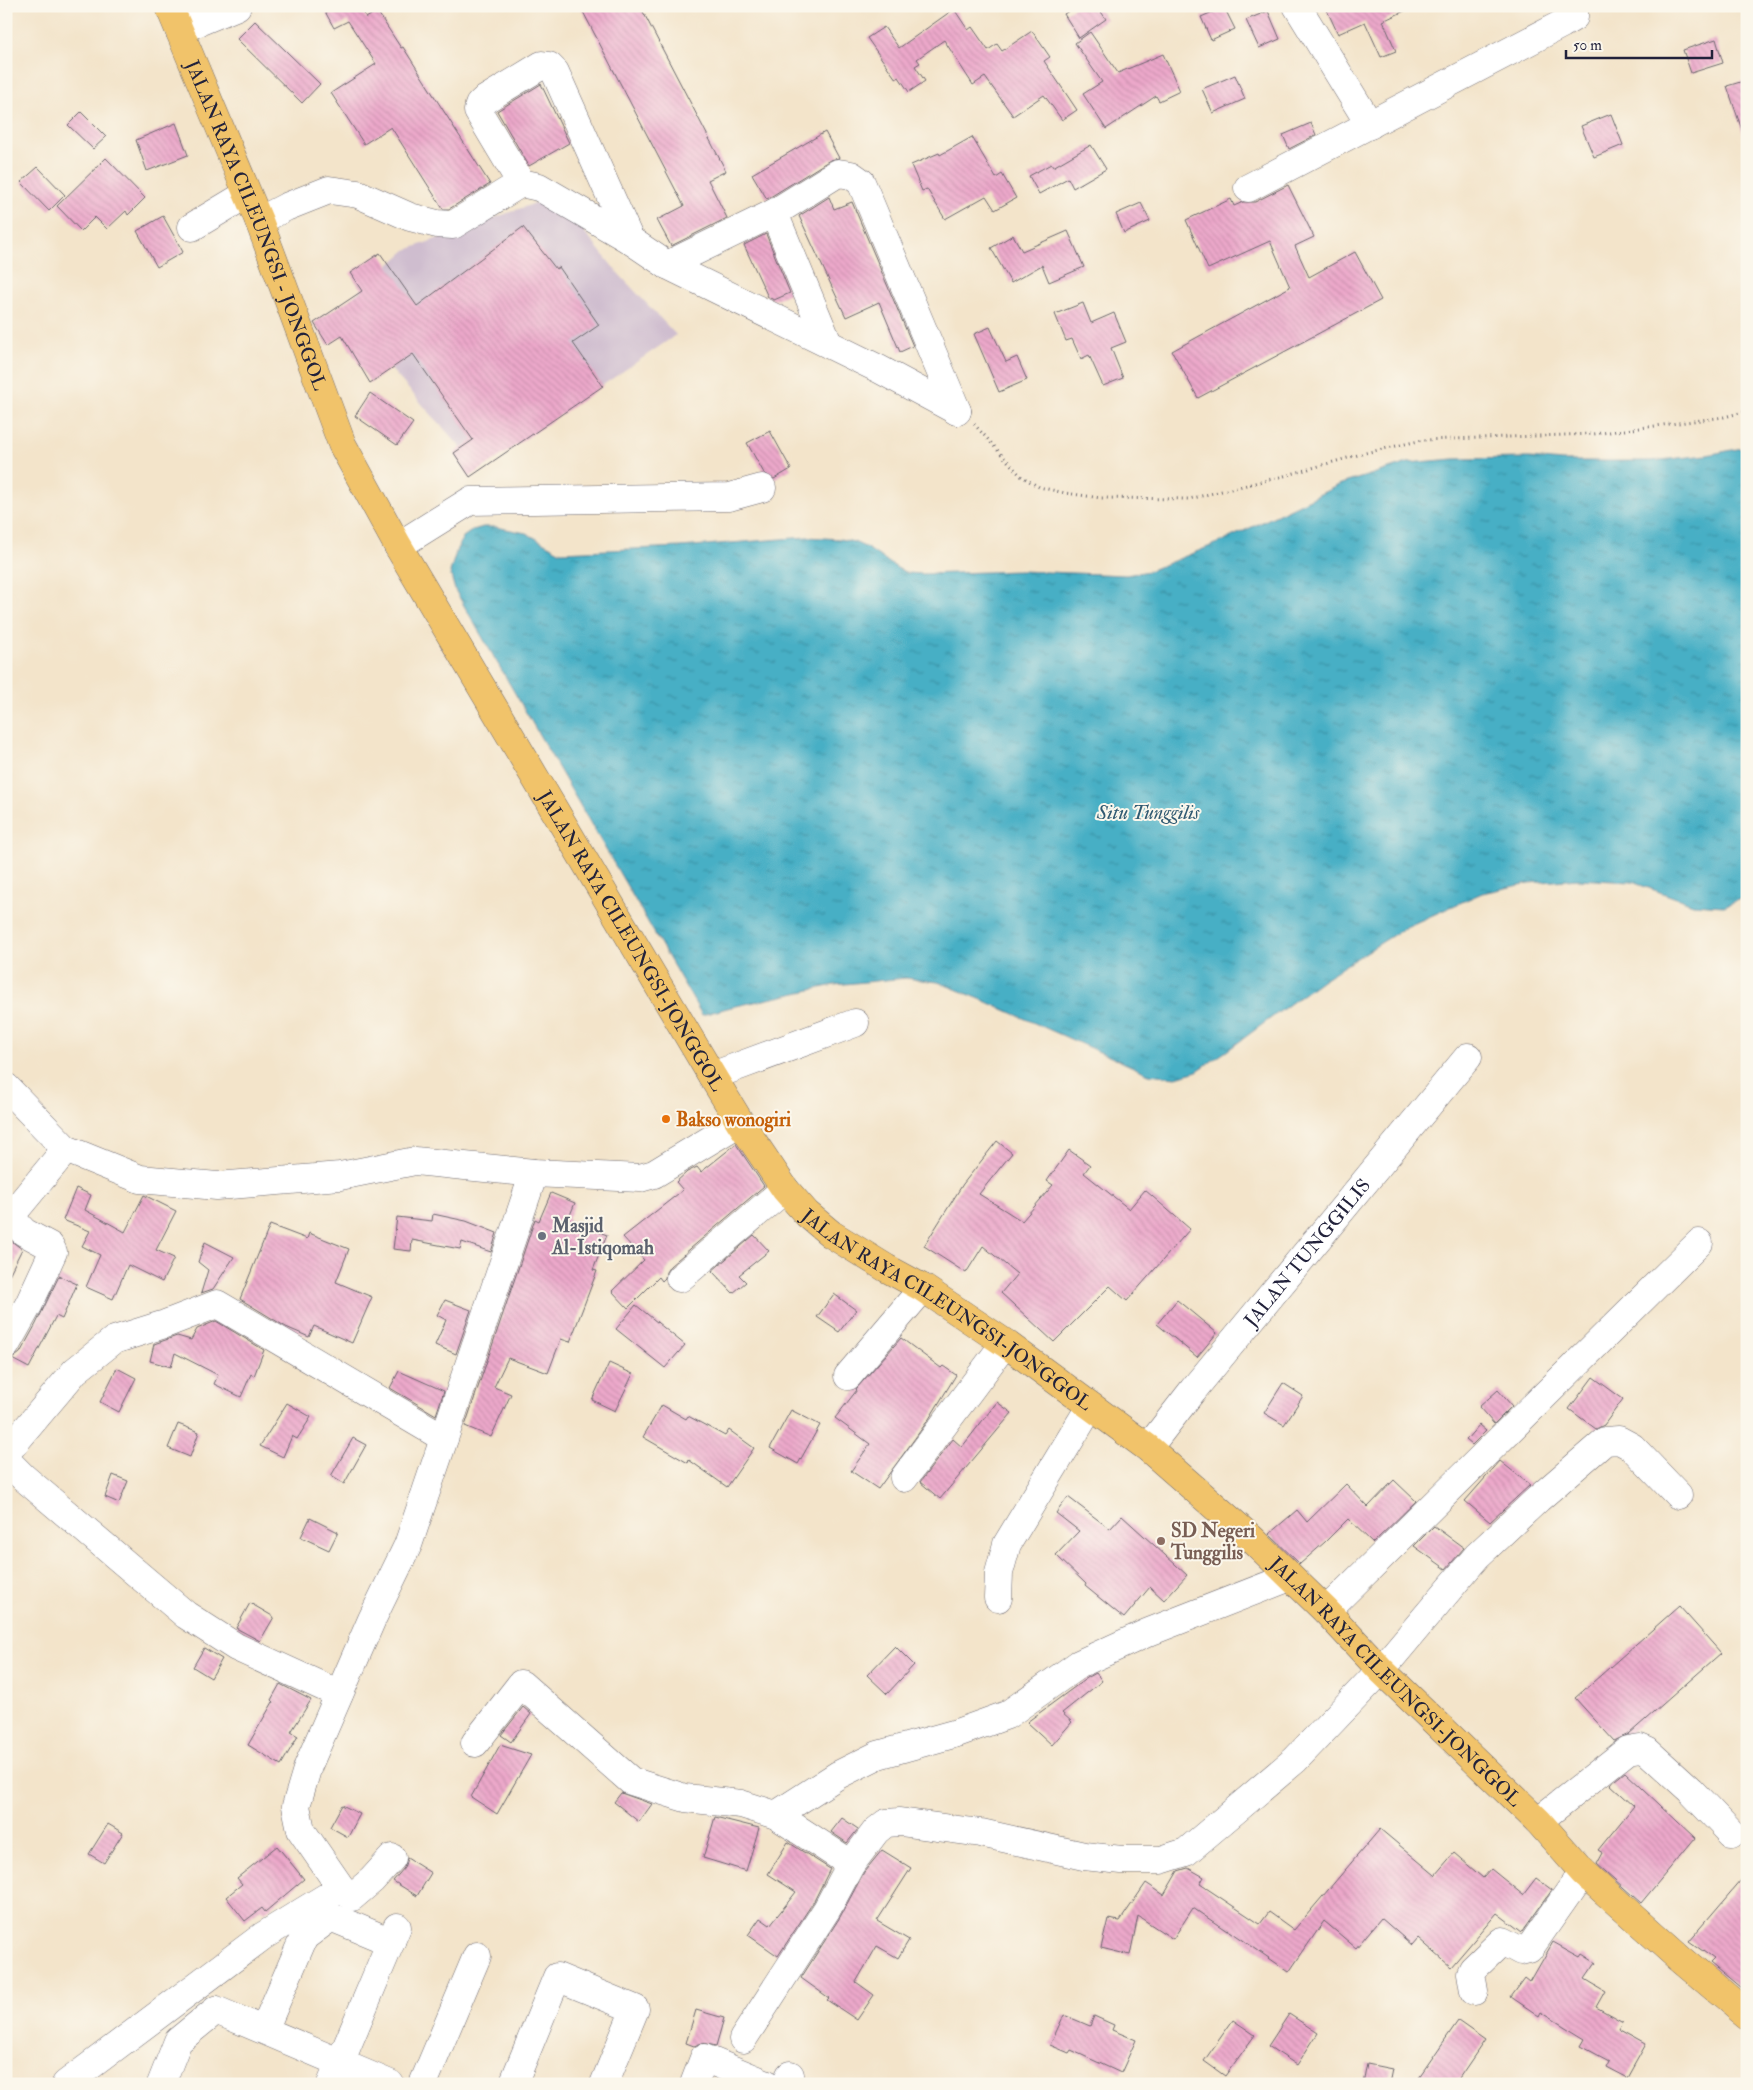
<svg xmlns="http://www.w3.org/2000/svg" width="1753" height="2090" font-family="'IM FELL Double Pica',serif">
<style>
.industrial{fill:#cfbdcf}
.water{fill:url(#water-ripples);stroke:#346880}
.building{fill:url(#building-back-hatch)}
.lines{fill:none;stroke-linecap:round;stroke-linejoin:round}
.minor-casing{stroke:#6b666d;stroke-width:29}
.major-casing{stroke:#6b666d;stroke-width:29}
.path{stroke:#6b666d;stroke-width:3;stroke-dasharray:1 4;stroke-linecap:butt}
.minor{stroke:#fff;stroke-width:28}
.major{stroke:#f1c36a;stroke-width:28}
.food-dot{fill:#e8710a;stroke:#fbf7ec;stroke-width:2}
.worship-dot{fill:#6b7280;stroke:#fbf7ec;stroke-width:2}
.education-dot{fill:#8d6e63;stroke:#fbf7ec;stroke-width:2}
.labels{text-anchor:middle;stroke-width:4;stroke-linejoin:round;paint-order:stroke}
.street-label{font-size:19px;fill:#22223b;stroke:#fbf7ec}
.food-label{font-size:19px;font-weight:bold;fill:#c56008;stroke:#fbf7ec;text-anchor:start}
.worship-label{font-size:19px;font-weight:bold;fill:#5b616d;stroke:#fbf7ec;text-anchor:start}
.education-label{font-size:19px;font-weight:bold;fill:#785e54;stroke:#fbf7ec;text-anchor:start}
.water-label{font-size:20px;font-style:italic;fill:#305a72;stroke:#fbf7ec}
</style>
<defs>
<pattern id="water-ripples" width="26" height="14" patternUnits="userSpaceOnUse" patternTransform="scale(1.25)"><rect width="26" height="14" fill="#46afc5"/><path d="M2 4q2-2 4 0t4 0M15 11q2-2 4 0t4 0" fill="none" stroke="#3a8ea1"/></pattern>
<pattern id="building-back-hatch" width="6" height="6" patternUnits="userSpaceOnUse" patternTransform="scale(1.25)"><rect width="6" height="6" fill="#eca8ca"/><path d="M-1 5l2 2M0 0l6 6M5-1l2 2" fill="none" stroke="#ca90ae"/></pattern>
</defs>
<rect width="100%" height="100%" fill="#fbf7ec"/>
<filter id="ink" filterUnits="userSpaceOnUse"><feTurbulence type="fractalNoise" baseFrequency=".02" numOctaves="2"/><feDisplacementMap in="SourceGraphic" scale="10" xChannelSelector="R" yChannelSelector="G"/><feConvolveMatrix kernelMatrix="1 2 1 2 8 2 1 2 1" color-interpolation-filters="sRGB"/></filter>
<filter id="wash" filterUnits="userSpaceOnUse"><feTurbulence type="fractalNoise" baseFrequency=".0096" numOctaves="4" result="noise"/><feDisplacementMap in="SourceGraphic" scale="20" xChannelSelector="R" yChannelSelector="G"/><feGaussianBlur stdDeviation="1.12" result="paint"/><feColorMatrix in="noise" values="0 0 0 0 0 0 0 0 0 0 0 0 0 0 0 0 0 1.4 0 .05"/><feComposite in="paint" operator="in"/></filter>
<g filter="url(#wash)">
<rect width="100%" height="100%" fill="#f3e4ca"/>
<!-- industrial -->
<path class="industrial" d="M555,196l63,77 58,62 -196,134 -142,-159 68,-60z"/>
<!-- water -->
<path class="water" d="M1747,447v449l-23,10 -31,-2 -61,-22 -54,-3 -49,4 -47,10 -76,34 -84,53 -94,70 -31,21 -21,6 -27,-3 -164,-73 -47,-19 -32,-4 -72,7 -103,22 -29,8 -247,-425 -5,-18 7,-23 6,-12 10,-7 10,-3h13l30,6 35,19 119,-5 127,-10 33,2 14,3 13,6 30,20 10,5 16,1 97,-3 106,4 23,-4 74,-30 118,-57 67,-21 46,-4 76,-1 32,3h89l56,-6z"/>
<g id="blocks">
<!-- building -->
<path class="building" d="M322,6h55l-13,7 2,5 11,-7 24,37 2,-1 87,137 -41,25h-6l-52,-82 -27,17 -33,-51 45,-29 -28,-43 -14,7z
M580,6h60l86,165 -18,9 19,38 -56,28 -14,-26 27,-14z
M1076,6h21l9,13 -27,19 -15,-24z
M1325,6h90l-32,15 13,30 -15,6 -16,-35 -27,12z
M1224,7l11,22 -24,11 -10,-23z
M954,9l14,21 4,-3 16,23 9,-6 5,7 30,-20 18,26 -6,4 33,49 -15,10 -18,-25 -31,21 -28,-39 -12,8 -29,-45 -27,19 3,4 -5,3 10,15 -16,11 -10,-15 -3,2 -29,-41 17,-11 15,21z
M1268,11l12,28 -21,9 -13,-28z
M255,21l65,63 -18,19 -65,-64z
M1090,32l28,41 45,-19 17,37 -21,10 -3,-5 -50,33 -23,-35 19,-12 -27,-39z
M1716,39l7,24 -32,10 -8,-23z
M1235,75l10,24 -32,14 -11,-24z
M1747,80v56h-3l-17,-50z
M541,84l28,59 -40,23 -32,-55z
M81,112l25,25 -13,12 -25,-24z
M1611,114l12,31 -29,12 -13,-31z
M176,123l12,32 -41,16 -11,-31z
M1311,123l5,12 -27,14 -6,-14z
M825,132l14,26 -9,2 -63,39 -15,-25z
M972,137l24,41 6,-4 14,24 -21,12 -9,-14 -41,23 -18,-30 -5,2 -11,-26 28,-12 1,2z
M1091,145l15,24 -33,19 -5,-10 -29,16 -10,-18 22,-12 2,3z
M106,158l39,40 -17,17 -2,-4 -19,18 -12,-12 -14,14 -24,-25z
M38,167l27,28 -16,16 -28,-29z
M1288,185l26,52 -19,9 14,31 46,-25 26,48 -183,98 -26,-47 118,-64 -20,-46 -62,28 -22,-49 45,-21 3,7 9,-4h12z
M829,197l5,12 18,-7 61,144 -13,6 -21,-50 -33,15 -47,-101z
M1141,203l9,18 -26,12 -8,-19z
M163,216l20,36 -26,15 -20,-36z
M523,227l33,42 3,-2 40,58 -26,18 30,43 -133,91 -16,-24 19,-13 -60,-86 -43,29 -28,-47 -14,9 -14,-22 48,-32 -12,-18 30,-20 37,53z
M1068,231l16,36 -35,15 -7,-17 -31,18 -20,-35 22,-13 9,16z
M766,234l24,59 -16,7 -6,-3 -24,-52z
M1083,303l8,20 23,-10 12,29 -15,6 12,30 -20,8 -14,-31 -8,4 -9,-20 -6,2 -11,-27z
M990,327l16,35 11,-5 10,23 -28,12 -25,-58z
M370,393l43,30 -16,22 -42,-29z
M770,431l21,38 -17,10 -10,-6 -17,-30z
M997,1141l15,12 -33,41 43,27 31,-36 -6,-4 22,-31 21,15 -6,8 45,36 16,-19 45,39 -63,72 -17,-15 -56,56 -53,-49 16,-19 -34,-28 -17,27 -42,-27 39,-62z
M736,1144l28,42 -94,80 -4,6 -1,6 -3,3 -3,-4 -31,31 -16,-17 32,-31 -21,-23 60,-47 -7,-8 11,-10 10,-5 4,5z
M76,1188l15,7 -6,15 40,22 19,-37 32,16 -20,39 18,8 -12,24 -34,-17 -15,34 -27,-12 14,-32 -18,-9 8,-15 -27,-11z
M551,1193l24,10 -7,17 39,15 -14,35 4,1 -27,71 -9,-3 -13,34 -40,-15 -14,29 17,7 -20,43 -26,-11 70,-207 4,2z
M433,1214l33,7 31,12 -6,19 -29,-10 -2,7 -48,-9 -1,11 -18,-2 4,-32 35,4z
M270,1225l37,14 2,-6 40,16 -13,33 36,15 -20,46 -38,-17 -5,11 -23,-10 -46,-28z
M754,1235l15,16 -30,24 7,7 -13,11 -21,-22z
M6,1237l16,12 -16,32z
M205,1242l29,15 -21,32 -12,4 7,-23 -10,-8z
M59,1276l18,8 -15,35 -6,-3 -27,52 -17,-9 8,-6 16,-29z
M834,1294l22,16 -17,22 -22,-15z
M445,1300l26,10 -15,44 -21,-9 11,-25 -9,-5z
M1177,1300l40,33 -20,24 -40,-33z
M636,1305l49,40 -20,23 -49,-39z
M216,1321l48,29 -10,26 -3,-2 -10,23 -27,-13 4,-9 -43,-22 -4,14 -21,-6 4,-17 23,-8 14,4 6,-11z
M901,1338l40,30 2,-2 13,9 -27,44 -51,70 -27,-18 19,-27 -35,-26 22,-28 -1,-1z
M609,1363l24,11 -18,37 -23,-11z
M117,1368l19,10 -17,34 -19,-10z
M399,1371l45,20 -8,24 -46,-27z
M1593,1377l30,22 -19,26 -8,4 -27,-20z
M1283,1383l20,13 -19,29 -20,-12z
M1498,1390l14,16 -18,18 -15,-17z
M997,1402l15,11 -72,86 -20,-17 33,-43 9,8z
M287,1403l24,14 -14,22 -5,-3 -9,21 -23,-11z
M662,1405l24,14 2,-3 37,20 4,-6 25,18 -27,39 -38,-27 -1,3 -45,-26z
M791,1410l29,15 -22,39 -28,-16z
M178,1424l21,8 -9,25 -22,-9z
M1479,1425l7,6 -14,14 -6,-5z
M353,1438l13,7 -22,39 -13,-8z
M1500,1461l30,24 -40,37 -25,-21z
M113,1475l15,6 -9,22 -14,-6z
M1394,1480l22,21 -43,42 -25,-24 -23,23 -25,22 -31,-30 28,-24 10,12 39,-38 22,23z
M1068,1497l42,32 12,-13 65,59 -23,25 -14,-13 -26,31 -39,-32 1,-2 -30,-29 23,-24 -23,-18z
M310,1518l28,14 -9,18 -28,-13z
M1434,1526l30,22 -18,21 -32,-23z
M250,1603l24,14 -14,24 -24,-13z
M1679,1606l42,47 -92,81 -15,7 -39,-43z
M895,1646l19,19 -27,29 -20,-19z
M204,1648l18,11 -11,19 -18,-11z
M1096,1673l6,8 -40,32 10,9 -20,23 -25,-23 60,-44z
M280,1684l31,16 -20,32 7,4 -17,29 -33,-20 25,-43 -2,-2z
M523,1707l8,7 -20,28 -10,-7z
M500,1745l31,10 -34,59 -26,-17z
M1625,1772l70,66 -54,65 -44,-39 6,-11 -5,-3 36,-44 -24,-22z
M621,1793l31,11 -13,18 -25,-20z
M342,1805l18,9 -12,23 -18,-10z
M715,1817l44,11 -13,43 -43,-13z
M842,1818l16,11 -11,14 -16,-11z
M108,1824l15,9 -19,30 -15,-9z
M1380,1829l55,46 19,-22 29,25 8,-9 32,26 13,-17 16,12 -30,42 -25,-19 -46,54 -33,-29 -6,7 -31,-27 -25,30 -32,-27 -35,51 -62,-43v2l-34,-23 -20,31 -35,-23 -8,39 -29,-7 7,-29 12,2 26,-38 18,12 14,-24 10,-3 16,9 -4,7 60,40 9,-12 25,18z
M788,1842l42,27 -16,32 -36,55 -30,-21 12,-17 10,7 26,-33 -28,-18z
M277,1846l27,33 -39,33 -3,-4 -17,13 -19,-24 16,-13 -5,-6z
M882,1850l29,18 -34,53 32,19 -11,18 -21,-12 -21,36 18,13 -17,25 -30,-20 2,-2 -28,-20 39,-61 24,-45z
M407,1858l24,15 -14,23 -24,-15 11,-13z
M1747,1873v121l-37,-31 4,-4 -25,-18z
M1553,1942l27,15 2,-3 14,9 -11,16 20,12 -9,16 27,15 -4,7 27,15 -19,34 -21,-11 3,-6 -28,-15 4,-7 -44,-27 -2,4 -28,-19 14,-19 5,4z
M696,2010l28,8 -8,28 -14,-3 -8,3 -8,-3z
M1289,2014l29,19 -21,32 -29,-19z
M1064,2015l26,11 4,-10 20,9 -2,5 24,10 -15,33 -50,-23 -2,3 -19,-8z
M1233,2020l22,15 -30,41 -21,-15z
M1458,2021l27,19 -30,44h-26l-10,-7z
M1367,2064l25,5 -3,15h-26z"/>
</g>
</g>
<g filter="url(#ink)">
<use href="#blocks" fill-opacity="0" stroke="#6b666d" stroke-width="1"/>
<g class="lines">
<defs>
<g id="minor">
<path d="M1297,6l73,119"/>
<path d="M179,30l58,-24"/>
<path d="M521,183l-43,-72 1,-6 4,-4 59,-36 7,1 6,6 75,168"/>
<path d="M1248,188l314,-164 12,-7v-11"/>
<path d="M774,213l54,130"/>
<path d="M259,221l27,-14 43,-17 29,4 52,23 27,7 16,1 68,-42 18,4 91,53 37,25 212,104 78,42"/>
<path d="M192,227l55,-33"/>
<path d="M667,265l107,-52 64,-40 13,2 10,7 96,229"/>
<path d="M398,546l72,-45 259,-4 33,-9"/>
<path d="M712,1076l143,-53"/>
<path d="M6,1087l60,62 74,30 77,7 123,-10 75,-15 119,12 106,5 14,-4 86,-52"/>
<path d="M680,1278l105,-89"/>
<path d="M6,1345l23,-41 24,-52 -3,-6 -26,-14 -11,-12v-7l53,-64"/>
<path d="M848,1376l75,-88"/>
<path id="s1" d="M1148,1448l45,-58 275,-333"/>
<path d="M6,1453l69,-82 39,-31 51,-16 52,-20 227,134"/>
<path d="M6,1460l17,17 163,138 50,32 103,47"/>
<path d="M904,1478l101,-135"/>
<path d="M998,1598l1,-25 8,-29 83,-137"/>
<path d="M1326,1611l373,-368"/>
<path d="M475,1743l46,-59 110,97 54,17 56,6 35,11 75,49"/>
<path d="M776,1815l62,-40 40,-20 79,-22 50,-18 72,-51 70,-32 141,-55"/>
<path d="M1538,1821l90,-71 12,-2 7,3 43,39 42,44"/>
<path d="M392,1858l-20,22 -20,17 -11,-9 -40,-58 -5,-24 12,-40 64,-147 36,-74 126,-372"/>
<path d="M1474,1991l-3,-18 2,-4 29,-28 19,10 8,-2 54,-77"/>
<path d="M264,2030l40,-93 27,-20 60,25"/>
<path d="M743,2039l84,-130 24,-45 25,-33 10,-8 14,-1 81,11 103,23 38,4h39l25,-8 109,-92 86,-90 96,-114 61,-57 67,-58 14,-1 13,7 46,48"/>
<path d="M66,2084l197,-148 78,-48"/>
<path d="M161,2084l17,-43 38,-31 174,74"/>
<path d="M331,2084l66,-157"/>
<path d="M423,2084l54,-128"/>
<path d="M513,2084l44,-107 78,32 -31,75"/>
<path d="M694,2084l10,-26 63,26"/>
<path d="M786,2084l4,-9"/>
</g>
<g id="major">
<path id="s2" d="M169,6l90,215 83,223 56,102 314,530 28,46 45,67 22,25 24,20 55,34 37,20 82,55 143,105 104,91 74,72 55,59 157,151 45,51 95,85 69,58"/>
</g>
</defs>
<!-- minor casing -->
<use href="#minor" class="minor-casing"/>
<!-- major casing -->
<use href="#major" class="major-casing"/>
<!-- path -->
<path class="path" d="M974,424l47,52 18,11 26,6 36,5 88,1 95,-23 81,-23 58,-13 171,-6 130,-17 23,-6"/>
<!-- minor -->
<use href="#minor" class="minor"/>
<!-- major -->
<use href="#major" class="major"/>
</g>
</g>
<!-- markers -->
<circle class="food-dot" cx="666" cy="1119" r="5"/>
<circle class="worship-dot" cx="542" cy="1236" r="5"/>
<circle class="education-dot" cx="1161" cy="1541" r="5"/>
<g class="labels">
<!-- street labels -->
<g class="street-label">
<text dy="7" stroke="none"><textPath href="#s2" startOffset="236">JALAN RAYA CILEUNGSI - JONGGOL</textPath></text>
<text dy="7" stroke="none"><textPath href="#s2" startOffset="1046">JALAN RAYA CILEUNGSI-JONGGOL</textPath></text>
<text dy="7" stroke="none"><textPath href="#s1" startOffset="252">JALAN TUNGGILIS</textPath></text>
<text dy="7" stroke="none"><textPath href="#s2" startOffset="1541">JALAN RAYA CILEUNGSI-JONGGOL</textPath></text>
<text dy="7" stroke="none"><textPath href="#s2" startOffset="2126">JALAN RAYA CILEUNGSI-JONGGOL</textPath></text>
</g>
<!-- food labels -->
<g class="food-label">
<text x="676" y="1126">Bakso wonogiri</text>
</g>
<!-- worship labels -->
<g class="worship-label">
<text x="552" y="1232">Masjid<tspan x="552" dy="22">Al-Istiqomah</tspan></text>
</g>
<!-- education labels -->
<g class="education-label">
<text x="1171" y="1537">SD Negeri<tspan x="1171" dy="22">Tunggilis</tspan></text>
</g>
<!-- water labels -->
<g class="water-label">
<text x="1148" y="819">Situ Tunggilis</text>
</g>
</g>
<!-- margin -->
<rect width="1753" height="2090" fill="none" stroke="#fbf7ec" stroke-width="25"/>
<!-- scale -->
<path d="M1566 50v8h146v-8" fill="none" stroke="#22223b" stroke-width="2.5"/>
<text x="1573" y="50" font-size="15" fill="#22223b" stroke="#fbf7ec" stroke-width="4" paint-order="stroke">50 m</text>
</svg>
